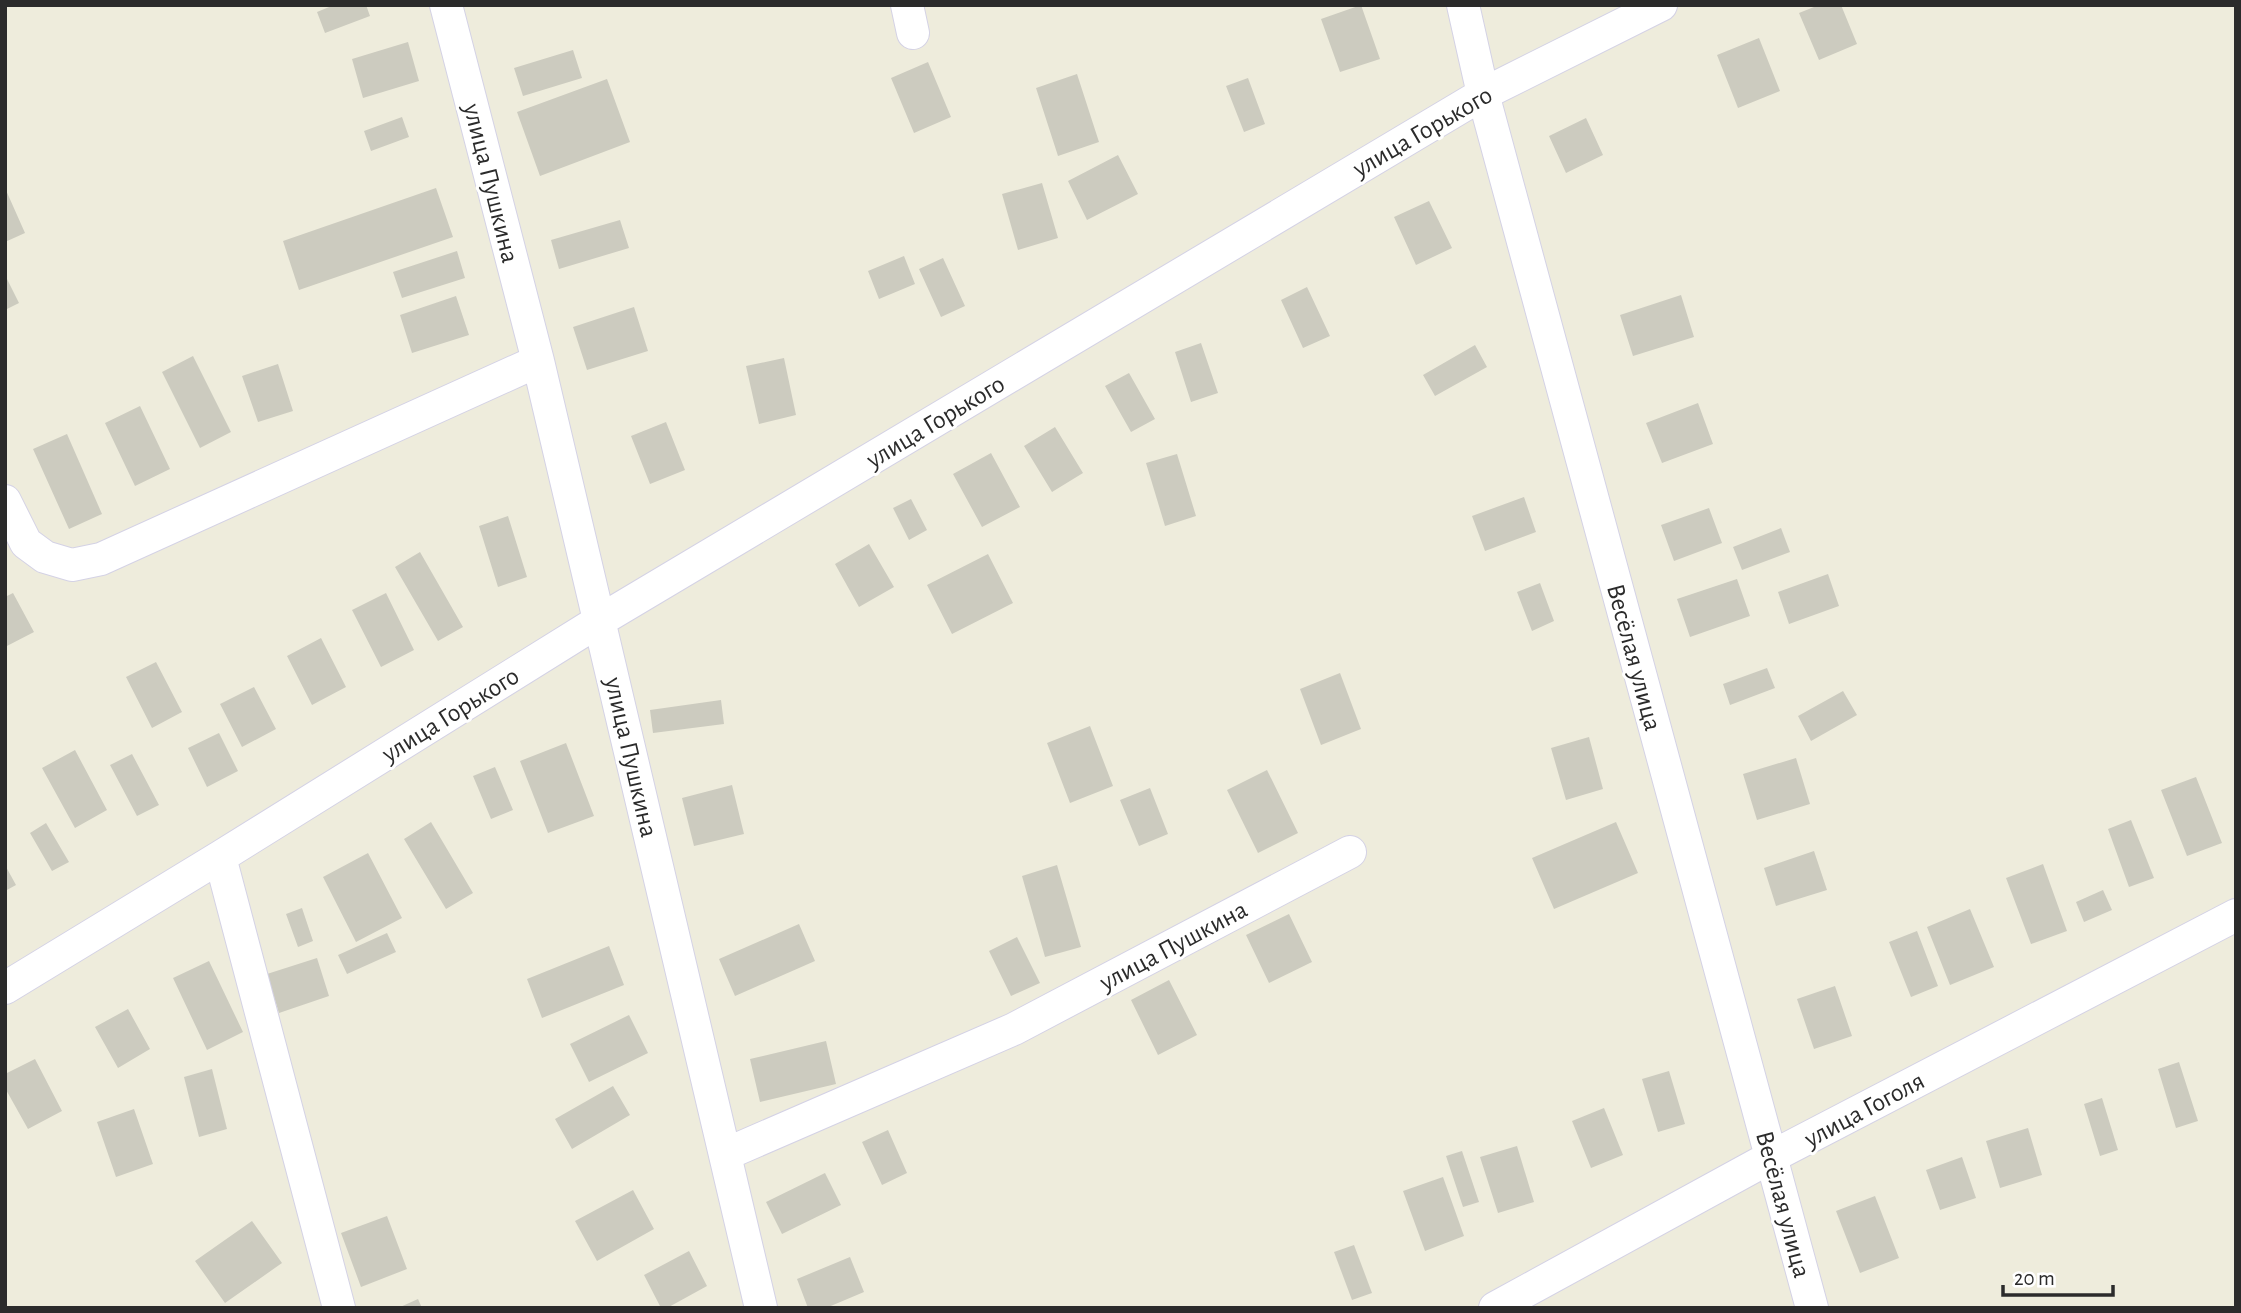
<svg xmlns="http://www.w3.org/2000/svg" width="2241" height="1313" font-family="'Alegreya Sans',sans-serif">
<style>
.building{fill:#cccbbf}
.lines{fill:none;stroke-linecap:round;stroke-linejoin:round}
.street-casing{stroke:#d4d2e5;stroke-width:34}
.street{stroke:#fff;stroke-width:32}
.labels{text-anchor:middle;stroke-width:6;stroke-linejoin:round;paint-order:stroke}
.street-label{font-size:26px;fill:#2b2b2b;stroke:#fff}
</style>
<rect width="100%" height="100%" fill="#eeecdc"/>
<!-- building -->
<path class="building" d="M334,5h32l4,11 -45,17 -8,-21z
M1361,5l19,54 -40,13 -19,-53z
M1819,5h22l16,39 -38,16 -20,-47z
M1759,38l21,53 -42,17 -21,-53z
M408,42l11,39 -56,17 -11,-39z
M573,50l9,28 -59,18 -9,-28z
M928,62l23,55 -37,16 -23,-55z
M1077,74l22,68 -41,14 -22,-68z
M1248,78l17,46 -21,8 -18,-46z
M607,79l23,63 -90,34 -23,-64z
M402,117l7,20 -38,14 -7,-20z
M1586,118l17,37 -37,18 -17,-37z
M1118,155l20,39 -51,26 -19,-39z
M1042,183l16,55 -40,12 -16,-56z
M5,188l20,45 -20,9z
M436,188l17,49 -154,53 -16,-49z
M1429,201l23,47 -36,17 -22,-48z
M620,220l9,28 -70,21 -8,-29z
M457,251l8,27 -63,20 -9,-26z
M904,256l11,28 -36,15 -11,-28z
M943,258l22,48 -24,11 -22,-48z
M5,275l14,28 -14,7z
M1307,287l23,49 -27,12 -22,-48z
M1681,295l13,42 -61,19 -13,-41z
M456,296l13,39 -57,18 -12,-38z
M634,307l14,44 -61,19 -14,-43z
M1201,343l17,50 -27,9 -16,-50z
M1475,345l12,22 -52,29 -12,-21z
M193,356l38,76 -31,16 -38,-76z
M784,358l12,57 -37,9 -13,-58z
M278,364l15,47 -35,11 -16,-46z
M1129,373l26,46 -24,13 -26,-46z
M1698,403l15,41 -51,19 -16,-40z
M140,406l30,63 -35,17 -30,-63z
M666,422l19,48 -35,14 -19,-48z
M1055,427l28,46 -31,19 -28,-46z
M67,434l35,80 -33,15 -36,-80z
M991,453l29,54 -38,20 -29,-53z
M1177,454l19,62 -31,10 -19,-63z
M1524,497l12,35 -51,19 -13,-35z
M911,499l16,31 -18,10 -16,-32z
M1709,508l13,35 -48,18 -13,-36z
M508,516l19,61 -29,10 -19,-61z
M1781,528l9,24 -48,18 -9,-23z
M869,544l25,43 -35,20 -24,-43z
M420,552l43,75 -25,14 -43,-74z
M988,554l25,49 -61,31 -25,-49z
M1828,574l11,32 -50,18 -11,-32z
M1737,579l13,37 -60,21 -13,-38z
M1540,583l14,38 -22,10 -15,-39z
M13,593l21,39 -29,15v-50z
M386,593l28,57 -33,17 -29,-57z
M321,638l25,49 -34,18 -25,-49z
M156,662l26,50 -30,16 -26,-51z
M1767,668l8,20 -45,17 -7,-21z
M1340,673l21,56 -40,16 -21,-56z
M254,687l22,42 -34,18 -22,-43z
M1843,691l14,24 -46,26 -13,-25z
M721,700l3,24 -71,9 -3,-23z
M1090,726l23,60 -43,17 -23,-60z
M219,733l19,38 -31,16 -19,-39z
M1589,737l14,52 -37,11 -15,-52z
M566,743l28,73 -46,17 -28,-72z
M75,750l32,60 -32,18 -33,-60z
M132,754l27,51 -22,11 -27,-51z
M1796,758l14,46 -53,16 -14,-46z
M495,767l18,43 -22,9 -18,-43z
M1267,770l31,63 -40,20 -31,-63z
M2196,777l26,66 -35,13 -26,-66z
M732,785l12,49 -50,12 -12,-48z
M1150,788l18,46 -29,12 -19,-46z
M2131,820l23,58 -25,9 -21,-58z
M431,822l42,71 -27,16 -42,-70z
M1616,822l22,51 -84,36 -22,-51z
M46,823l23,39 -17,9 -22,-38z
M1814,851l13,39 -51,16 -12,-38z
M368,853l34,65 -46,24 -33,-65z
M2043,864l24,67 -36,13 -25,-66z
M5,865l11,20 -11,6z
M1057,865l24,82 -36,10 -23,-81z
M2103,890l9,20 -28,12 -8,-20z
M302,908l11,33 -15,6 -12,-33z
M1970,909l24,58 -44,18 -23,-58z
M1289,914l23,48 -43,21 -23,-48z
M799,924l16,37 -80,35 -16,-37z
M1917,931l21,55 -27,11 -22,-55z
M387,933l9,19 -49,22 -9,-19z
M1017,937l23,46 -29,13 -22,-45z
M609,946l15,39 -82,33 -15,-39z
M317,958l12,38 -50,17 -12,-39z
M209,961l34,71 -36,18 -34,-72z
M1169,980l28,55 -39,20 -27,-55z
M1835,986l17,50 -38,13 -17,-50z
M128,1009l22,40 -32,19 -23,-41z
M629,1015l19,38 -59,29 -19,-38z
M826,1041l10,43 -76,18 -10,-43z
M35,1059l27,52 -34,18 -23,-41v-14z
M2179,1062l19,59 -22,7 -18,-59z
M212,1069l15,60 -28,8 -15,-60z
M1669,1071l16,53 -27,8 -16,-53z
M613,1086l17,29 -58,34 -17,-30z
M2102,1098l16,52 -18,6 -16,-52z
M1604,1108l19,47 -32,13 -19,-47z
M134,1109l19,55 -37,13 -19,-55z
M2028,1128l14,47 -42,13 -14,-47z
M888,1130l19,43 -25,12 -20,-43z
M1517,1146l17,56 -36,11 -18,-56z
M1462,1151l17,51 -16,5 -17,-51z
M1962,1157l14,41 -36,12 -14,-40z
M825,1173l16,32 -59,29 -16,-32z
M1443,1177l21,59 -39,15 -22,-60z
M633,1190l21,39 -57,32 -22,-40z
M1875,1196l24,62 -39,15 -24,-62z
M387,1216l20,53 -46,18 -20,-54z
M252,1221l30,42 -57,40 -30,-42z
M1354,1245l18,48 -20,7 -18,-48z
M689,1251l18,35 -40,22h-6l-17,-33z
M850,1257l14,35 -38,16h-18l-11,-29z
M418,1299l4,9h-24z"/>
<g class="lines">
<defs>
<path id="street" d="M446,5l92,356 223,947
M907,5l6,28
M1463,5l20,89 329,1214
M5,501l21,42 19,14 27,8 29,-6 437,-198
M220,857l119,451
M5,988l215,-131 379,-236 884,-527 178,-89
M726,1154l288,-125 336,-177
M1495,1308l276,-151 465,-242"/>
</defs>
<!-- street casing -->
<use href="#street" class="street-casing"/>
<!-- street -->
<use href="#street" class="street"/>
</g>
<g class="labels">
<!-- street labels -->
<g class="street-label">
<text transform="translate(1422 131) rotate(-30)" y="9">улица Горького</text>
<text transform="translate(492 183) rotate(76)" y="9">улица Пушкина</text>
<text transform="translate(935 421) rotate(-31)" y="9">улица Горького</text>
<text transform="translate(1635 657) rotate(75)" y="9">Весёлая улица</text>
<text transform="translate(450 714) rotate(-32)" y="9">улица Горького</text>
<text transform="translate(632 757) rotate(77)" y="9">улица Пушкина</text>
<text transform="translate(1173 945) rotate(-28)" y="9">улица Пушкина</text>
<text transform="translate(1864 1109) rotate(-28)" y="9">улица Гоголя</text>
<text transform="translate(1784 1204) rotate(75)" y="9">Весёлая улица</text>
</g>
</g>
<!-- border -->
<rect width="2241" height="1313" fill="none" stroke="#2b2b2b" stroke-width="14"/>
<!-- scale -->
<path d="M2003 1285v10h110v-10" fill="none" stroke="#2b2b2b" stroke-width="3.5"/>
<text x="2014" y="1285" font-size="21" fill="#2b2b2b" stroke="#ffffff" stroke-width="5" paint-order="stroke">20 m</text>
</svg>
